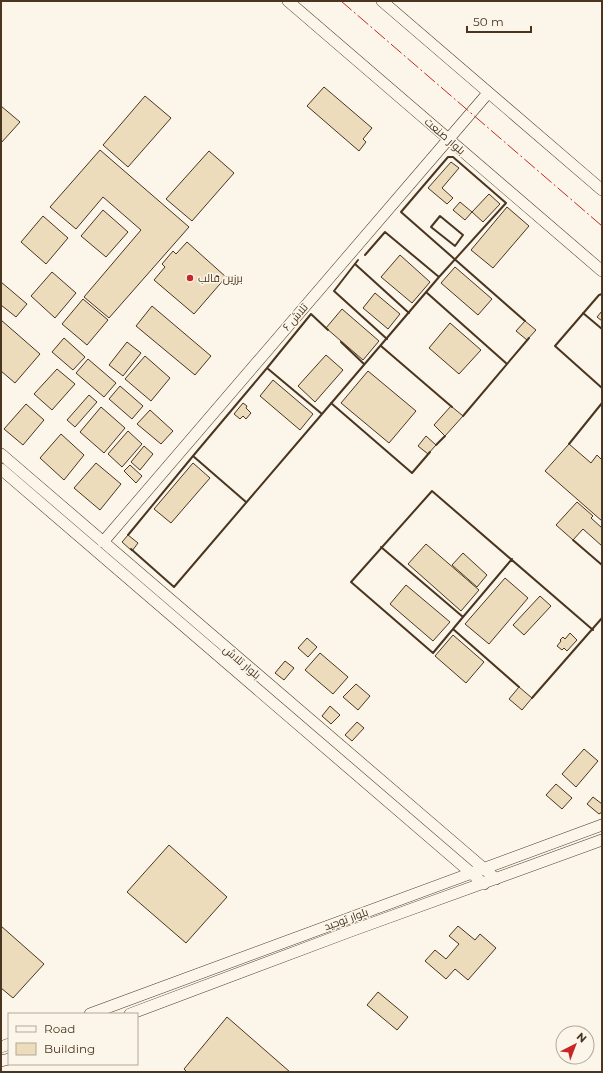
<svg xmlns="http://www.w3.org/2000/svg" width="603" height="1073" font-family="Montserrat,Cairo,sans-serif">
<style>
.building{fill:#ecdcbc;stroke:#4a3520}
.lines{fill:none;stroke-linecap:round;stroke-linejoin:round}
.secondary-casing{stroke:#4a3520;stroke-width:12}
.secondary{stroke:#fbf6e9;stroke-width:11}
.wall{stroke:#4a3520;stroke-width:2}
.power{stroke:#c62828;stroke-width:1;stroke-dasharray:14 3 2 3;stroke-linecap:butt}
.poi-dot{fill:#c62828;stroke:#fbf6e9;stroke-width:1.5}
.labels{text-anchor:middle;stroke-width:3;stroke-linejoin:round;paint-order:stroke}
.street-label{font-size:11px;fill:#4a3520;stroke:#fbf6e9}
.poi-label{font-size:11px;fill:#4a3520;stroke:#fbf6e9;text-anchor:start}
</style>
<rect width="100%" height="100%" fill="#fbf6e9"/>
<!-- building -->
<path class="building" d="M324,87l48,41 -9,11 3,3 -7,9 -52,-45z
M145,96l26,22 -43,49 -25,-22z
M1,106l19,16 -19,21z
M100,150l89,77 -80,91 -25,-21 57,-67 -38,-33 -27,32 -26,-22z
M209,151l25,22 -42,48 -26,-22z
M451,162l8,6 -17,20 11,10 -6,6 -19,-16z
M489,194l11,10 -17,18 -11,-10z
M460,202l12,10 -7,8 -12,-10z
M507,207l22,19 -36,42 -22,-18z
M103,210l25,22 -22,25 -25,-21z
M43,216l25,22 -22,26 -25,-22z
M187,242l39,35 -32,37 -40,-34 11,-13 -3,-3 11,-13 3,3z
M400,255l30,27 -18,21 -31,-26z
M455,267l37,32 -14,16 -37,-32z
M52,272l24,21 -21,25 -24,-22z
M1,282l26,22 -11,13 -15,-12z
M375,293l25,21 -12,15 -25,-21z
M83,299l25,21 -21,25 -25,-21z
M152,306l59,50 -16,19 -59,-49z
M342,309l37,32 -16,19 -37,-32z
M602,311v10l-5,-4z
M1,320l39,34 -25,29 -14,-12z
M525,321l11,9 -9,10 -11,-9z
M450,323l31,27 -22,24 -30,-26z
M64,338l21,19 -12,13 -21,-18z
M127,342l14,11 -18,23 -14,-11z
M326,355l17,15 -28,32 -17,-16z
M145,356l25,22 -19,23 -26,-22z
M88,359l28,24 -12,14 -28,-24z
M57,369l18,15 -23,26 -18,-16z
M368,371l48,40 -27,32 -48,-40z
M273,380l40,34 -13,16 -40,-34z
M120,386l23,20 -11,13 -23,-20z
M89,395l8,7 -22,25 -8,-7z
M243,403l4,3 -1,2 5,5 -5,6 -3,-3 -3,3 -6,-5z
M26,404l18,16 -21,25 -19,-16z
M451,406l12,10 -18,20 -11,-11z
M101,407l24,21 -21,25 -24,-21z
M150,410l23,21 -12,13 -24,-20z
M128,431l14,13 -20,23 -14,-13z
M61,434l23,21 -20,25 -24,-22z
M426,436l10,9 -8,9 -10,-8z
M569,444l22,19 6,-8 5,5v61l-57,-50z
M144,446l9,8 -13,16 -9,-8z
M96,463l25,21 -21,26 -26,-22z
M193,463l17,15 -39,45 -17,-14z
M130,465l12,11 -6,7 -12,-12z
M577,502l16,14 -2,2 11,10v18l-19,-17 -10,11 -17,-15z
M128,535l10,8 -6,8 -10,-9z
M426,544l53,46 -18,21 -53,-47z
M463,553l24,22 -10,12 -25,-22z
M505,578l23,20 -39,46 -24,-20z
M406,585l44,37 -17,19 -43,-37z
M540,596l11,10 -27,29 -11,-10z
M570,633l7,7 -10,11 -3,-3 -2,2 -5,-4 4,-5 -1,-1 3,-3 2,2z
M453,635l31,27 -18,21 -31,-27z
M307,638l10,9 -9,10 -10,-9z
M320,653l28,24 -15,17 -28,-24z
M285,661l9,7 -10,12 -9,-7z
M356,684l14,12 -12,14 -15,-13z
M519,687l13,11 -10,12 -13,-11z
M330,706l10,9 -9,9 -9,-8z
M357,722l7,6 -12,13 -7,-6z
M584,749l14,12 -22,26 -14,-13z
M556,784l16,14 -10,11 -16,-14z
M593,797l9,7v8l-3,2 -12,-10z
M169,845l58,52 -41,46 -59,-51z
M1,926l43,38 -31,34 -12,-10z
M458,926l17,14 5,-6 16,14 -28,32 -13,-11 -9,10 -21,-18 10,-11 11,9 13,-15 -10,-8z
M378,992l30,25 -11,13 -30,-25z
M227,1017l63,55h-103l-3,-3z"/>
<g class="lines">
<defs>
<path id="secondary" d="M288,1l314,270
M382,1l220,189
M1,454l495,425
M1,469l483,415
M103,542l385,-449
M90,1014l512,-189
M130,1014l221,-83 251,-91
M1,1047l8,-3
M1,1061l8,-2"/>
</defs>
<!-- secondary casing -->
<use href="#secondary" class="secondary-casing"/>
<!-- secondary -->
<use href="#secondary" class="secondary"/>
<!-- wall -->
<path class="wall" d="M440,216l23,19 -8,11 -24,-19z
M365,255l20,-23 54,45
M358,260l-24,31 53,48
M355,264l54,49
M426,292l81,72
M602,294l-3,1 -44,51 47,42
M583,313l19,16
M341,342l23,22
M381,346l71,61
M267,368l44,-54 17,16
M331,403l81,70 18,-21
M322,414l117,-137 67,-74 -53,-46h-5l-47,55 124,109
M463,416l66,-78
M569,444l33,-41
M436,445l9,-9
M128,535l65,-79
M573,540l29,25
M381,547l82,70 -30,36 -82,-71 81,-91 161,139
M131,549l43,38 148,-173 -55,-46 -74,88 53,46
M463,617l49,-58
M453,629l66,58
M532,698l70,-80"/>
<!-- power -->
<path class="power" d="M341,1l261,225"/>
</g>
<!-- markers -->
<circle class="poi-dot" cx="190" cy="278" r="4"/>
<g class="labels">
<!-- street labels -->
<g class="street-label">
<text transform="translate(445 136) rotate(41)" y="4">بلوار صنعت</text>
<text transform="translate(295 317) rotate(-49)" y="4">تلاش ۶</text>
<text transform="translate(242 662) rotate(40)" y="4">بلوار تلاش</text>
<text transform="translate(346 919) rotate(-20)" y="4">بلوار توحید</text>
</g>
<!-- poi labels -->
<g class="poi-label">
<text x="198" y="282">برزین قالب</text>
</g>
</g>
<!-- border -->
<rect width="603" height="1073" fill="none" stroke="#4a3520" stroke-width="4"/>
<!-- legend -->
<rect x="8" y="1013" width="130" height="52" fill="#fbf6e9" stroke="#b4a999"/>
<rect x="16" y="1026" width="20" height="6" fill="#fbf6e9" stroke="#b4a999"/>
<text x="44" y="1033" font-size="12" fill="#4a3520">Road</text>
<rect x="16" y="1043" width="20" height="12" fill="#ecdcbc" stroke="#b4a999"/>
<text x="44" y="1053" font-size="12" fill="#4a3520">Building</text>
<!-- north arrow -->
<g transform="translate(575 1045) rotate(42)"><circle r="19" fill="#fbf6e9" stroke="#b4a999"/>
<path d="M0-3L7 15L0 10L-7 15Z" fill="#c62828"/>
<text y="-6" font-size="11" font-weight="bold" text-anchor="middle" fill="#4a3520">N</text>
</g>
<!-- scale -->
<path d="M467 26v6h64v-6" fill="none" stroke="#4a3520" stroke-width="2"/>
<text x="473" y="26" font-size="12" fill="#4a3520" stroke="#fbf6e9" stroke-width="3" paint-order="stroke">50 m</text>
</svg>
